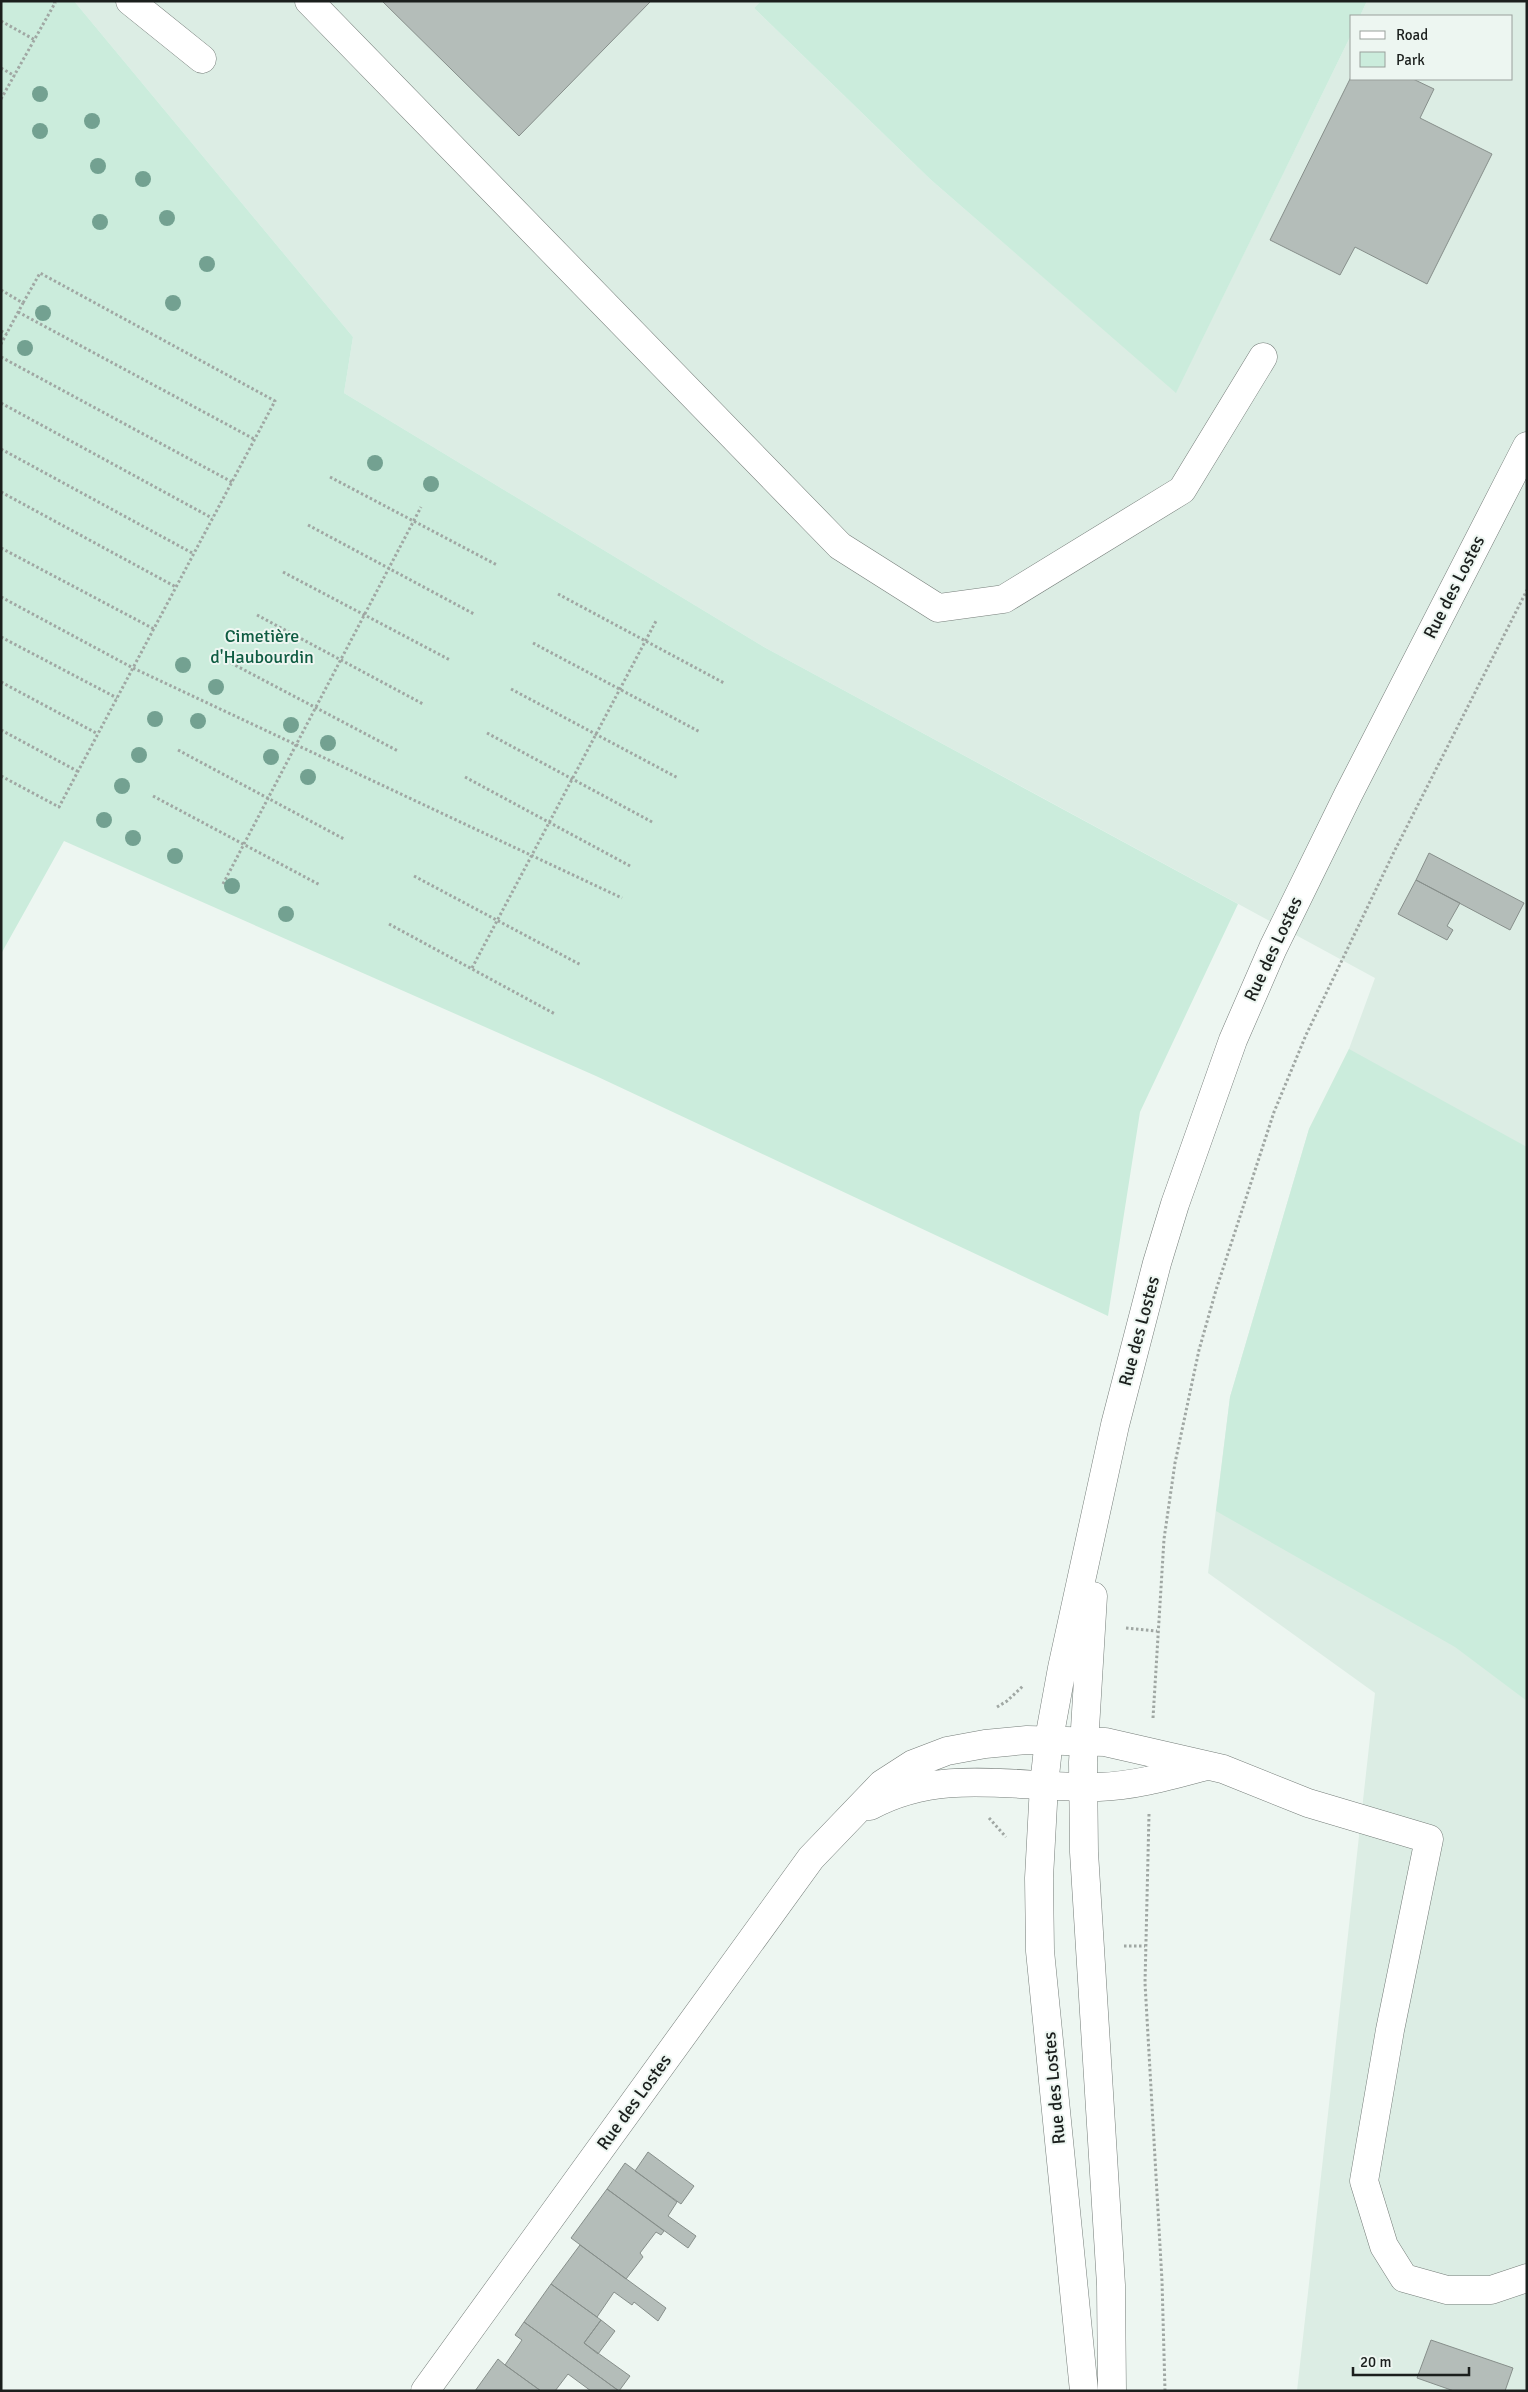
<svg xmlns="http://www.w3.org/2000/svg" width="1528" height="2392" font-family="Signika,sans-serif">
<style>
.built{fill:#dcede4}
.green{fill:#cbecdc}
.building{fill:#b4bdb9;stroke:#878f8b}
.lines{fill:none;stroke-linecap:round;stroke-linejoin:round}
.minor-casing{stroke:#757d79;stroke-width:29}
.major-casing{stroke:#757d79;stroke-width:29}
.path{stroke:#a0a7a3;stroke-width:3;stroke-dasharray:2.5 2.5;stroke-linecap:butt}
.minor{stroke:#fff;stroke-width:28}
.major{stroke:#fff;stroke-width:28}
.tree{fill:#73a191}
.labels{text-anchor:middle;stroke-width:4;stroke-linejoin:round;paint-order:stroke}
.street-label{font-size:18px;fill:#1b1f1d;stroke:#edf6f1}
.park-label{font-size:18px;fill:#0f5c42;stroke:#edf6f1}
</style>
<rect width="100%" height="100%" fill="#edf6f1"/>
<!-- built -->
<path class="built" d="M74,1h687l-7,7 176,171 246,213 176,-359v46h160v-63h-152l7,-15h160v2390h-230l78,-698 -167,-120 22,-176 79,-268 40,-80 26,-71 -611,-331 -420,-254 9,-56z"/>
<!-- green -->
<path class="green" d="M1,1h73l279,336 -9,56 420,254 474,257 -98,208 -32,204 -512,-240 -532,-235 -63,113z
M761,1h606l-7,15h-8v17l-176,360 -246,-214 -176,-171z
M1349,1049l178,98v554l-72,-54 -239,-136 14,-114 79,-268z"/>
<!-- building -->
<path class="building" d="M382,1h268v1l-131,134z
M1352,75v4h61l21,10 -14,29 72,36 -65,130 -72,-37 -15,28 -70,-35z
M1429,853l95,50 -14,27 -94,-50z
M1416,880l44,23 -13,23 6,4 -6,10 -49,-26z
M648,2152l46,34 -13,18 -46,-33z
M625,2163l52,39 -9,14 28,20 -8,12 -81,-59z
M607,2189l57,42 -3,4 -5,-3 -16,21 3,4 -17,22 -55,-41z
M580,2245l86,63 -8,13 -24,-19 -2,3 -18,-13 -17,25 -46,-33z
M551,2284l50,36 -17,23 46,33 -11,15 -95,-69z
M601,2320l14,11 -17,23 -14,-11z
M524,2322l95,69h-28l-23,-17 -13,17h-14l-36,-26 17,-25 -7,-5z
M1431,2340l82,28 -8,23h-51l-37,-13z
M498,2359l7,6 36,26h-66z"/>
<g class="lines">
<defs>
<path id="minor" d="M130,1l72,58
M309,1l531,545 98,62 66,-9 178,-109 81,-133
M870,1806c73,-40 151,-17 229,-19 35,-1 70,-11 104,-20
M425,2391l386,-533 71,-74 31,-20 34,-13 38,-7 42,-4 78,2 118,27 85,34 121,36 -39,191 -26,151 20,65 20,32 43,12h44l36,-12"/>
<path id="major" d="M1093,1596l-10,166 1,90 27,433 1,106
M1084,2391l-44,-440 -1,-73 5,-93 5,-46 13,-71 53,-243 42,-162 18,-59 58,-164 40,-92 75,-153 179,-349"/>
</defs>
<!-- minor casing -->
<use href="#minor" class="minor-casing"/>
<!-- major casing -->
<use href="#major" class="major-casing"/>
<!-- path -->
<path class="path" d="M1,21l34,19
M1,68l14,8
M1,99l54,-96 -1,-2
M1,290l22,13 -22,41
M18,312l236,127
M1,331l6,3
M1,357l231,125
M1,403l211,115
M1,449l193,105
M330,477l167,88
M1,492l175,95
M308,525l166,89
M1,548l153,81
M283,572l167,88
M558,594l166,89
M1,597l132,71 489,230
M257,615l166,89
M1,637l116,61
M533,643l167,89
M231,663l167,88
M1,682l97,52
M511,689l167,89
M1,730l78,42
M487,733l167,90
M178,750l166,89
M1,776l58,31 216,-406 -235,-128 -17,30
M465,777l167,90
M153,796l167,89
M414,876l167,89
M223,884l198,-377
M389,924l166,90
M472,968l184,-347
M1126,1628l31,3
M997,1707l10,-6 16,-15
M1153,1718l11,-179 11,-76 24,-113 17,-60 58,-178 32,-77 88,-183 133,-262
M1149,1814l-4,169 17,298 3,110
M989,1818l17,19
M1124,1946h21"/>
<!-- minor -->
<use href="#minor" class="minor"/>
<!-- major -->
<use href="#major" class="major"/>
</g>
<!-- trees -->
<g class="tree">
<circle cx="40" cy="94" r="8"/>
<circle cx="92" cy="121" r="8"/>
<circle cx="40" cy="131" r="8"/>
<circle cx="98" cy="166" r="8"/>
<circle cx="143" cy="179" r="8"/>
<circle cx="167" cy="218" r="8"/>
<circle cx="100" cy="222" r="8"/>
<circle cx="207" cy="264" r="8"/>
<circle cx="173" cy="303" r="8"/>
<circle cx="43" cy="313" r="8"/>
<circle cx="25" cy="348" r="8"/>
<circle cx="375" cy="463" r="8"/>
<circle cx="431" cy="484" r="8"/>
<circle cx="183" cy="665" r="8"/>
<circle cx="216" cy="687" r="8"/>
<circle cx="155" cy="719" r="8"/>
<circle cx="198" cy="721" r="8"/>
<circle cx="291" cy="725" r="8"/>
<circle cx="328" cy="743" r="8"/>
<circle cx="139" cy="755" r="8"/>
<circle cx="271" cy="757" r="8"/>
<circle cx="308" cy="777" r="8"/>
<circle cx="122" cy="786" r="8"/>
<circle cx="104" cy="820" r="8"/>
<circle cx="133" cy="838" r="8"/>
<circle cx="175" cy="856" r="8"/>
<circle cx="232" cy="886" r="8"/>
<circle cx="286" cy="914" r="8"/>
</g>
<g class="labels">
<!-- street labels -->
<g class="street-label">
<text transform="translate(1454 587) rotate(-63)" y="6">Rue des Lostes</text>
<text transform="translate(1273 949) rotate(-65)" y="6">Rue des Lostes</text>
<text transform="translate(1139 1331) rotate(-75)" y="6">Rue des Lostes</text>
<text transform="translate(1054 2088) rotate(-95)" y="6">Rue des Lostes</text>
<text transform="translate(634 2102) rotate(-54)" y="6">Rue des Lostes</text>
</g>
<!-- park labels -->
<g class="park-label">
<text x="262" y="642">Cimetière<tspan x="262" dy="21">d'Haubourdin</tspan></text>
</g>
</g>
<!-- border -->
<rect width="1528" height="2392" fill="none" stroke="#1b1f1d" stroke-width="5"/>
<!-- legend -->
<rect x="1350" y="15" width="162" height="65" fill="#edf6f1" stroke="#99a09c"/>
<rect x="1360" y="31" width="25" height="8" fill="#ffffff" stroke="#99a09c"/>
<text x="1396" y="40" font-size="15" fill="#1b1f1d">Road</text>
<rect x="1360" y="52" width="25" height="15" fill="#cbecdc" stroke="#99a09c"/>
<text x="1396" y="65" font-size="15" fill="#1b1f1d">Park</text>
<!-- scale -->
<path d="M1353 2367v8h116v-8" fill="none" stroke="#1b1f1d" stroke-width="2.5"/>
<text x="1360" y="2367" font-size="15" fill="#1b1f1d" stroke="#edf6f1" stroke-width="4" paint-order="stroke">20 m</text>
</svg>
